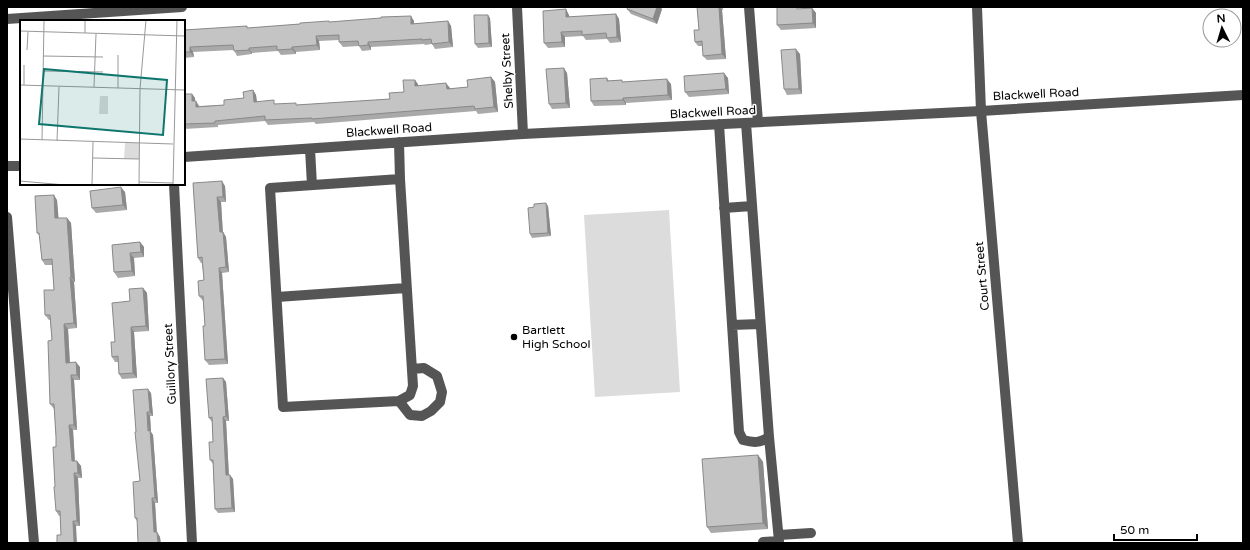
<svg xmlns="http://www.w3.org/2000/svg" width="1250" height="550" font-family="'Varela Round',sans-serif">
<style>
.green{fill:#dcdcdc}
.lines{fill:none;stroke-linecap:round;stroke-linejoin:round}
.minor{stroke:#555;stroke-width:10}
.wall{fill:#a9a9a9}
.shaded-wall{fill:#898989}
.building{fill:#c4c4c4;stroke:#898989}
.poi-dot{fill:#000;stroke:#fff;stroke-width:1.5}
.labels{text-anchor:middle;stroke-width:3;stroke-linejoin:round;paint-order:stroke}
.street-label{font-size:12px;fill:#000;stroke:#fff}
.poi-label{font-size:12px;fill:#000;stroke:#fff;text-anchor:start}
.inset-road{fill:none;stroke:#999;stroke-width:1}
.view{fill:#0f766e;fill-opacity:0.15;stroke:#0f766e;stroke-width:2}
.inset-edge{fill:none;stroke:#000;stroke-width:2}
</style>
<rect width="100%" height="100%" fill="#fff"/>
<!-- green -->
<path class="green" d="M669,210l11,182 -85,5 -11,-182z"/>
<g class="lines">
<!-- minor -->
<path class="minor" d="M517,7l6,127
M749,7l9,115
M977,7l4,104 37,432
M7,19l175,-12
M719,124l20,308 4,8c11,3 17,3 26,-3l-23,-314
M399,142l1,37 -130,9 13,219 116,-6 11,-6 3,-9 -13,-207
M310,149l2,36
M184,157l339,-23 458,-23 262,-16
M7,166h14
M174,184l18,359
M724,208l28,-2
M7,217l27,326
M277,297l129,-9
M732,325l28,-1
M399,401l11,14 12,1 9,-5 9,-9 2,-10 -5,-16 -13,-8 -12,1
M779,535l32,-2
M763,542l16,-1 -10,-104"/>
</g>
<!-- wall -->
<path class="wall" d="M628,7h32l2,2 -5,15 -26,-10 -4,-5z
M697,7h26v3h-1l4,49 -19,1 -4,-4v-10h-5l-3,-4 4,-12z
M812,8l4,5v15l-35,2 -4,-5 24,-16z
M616,14l3,5 2,23 -11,1 -3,-4 -21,1 -3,-4 -18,1v10l-17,1 -4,-5 25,-28v2z
M490,18l2,29 -14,1 -3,-4z
M414,21v3l34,-3 3,5 2,21 -18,2 -3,-5 -7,1 -1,-1 -53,3v3l-9,1 -3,-5 -16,1 -4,-5v-2l-20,1 1,9 -24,2v2l-15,1 -3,-4 -26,2v1l-15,2 -3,-6 -41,2 1,5 -10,1v-28l65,-2 80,-6z
M800,54l2,40 -15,1 -3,-6z
M567,73l3,35 -18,1 -3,-5z
M491,77l4,5 3,30 -20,2 -2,-3 -160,13 -2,-2 -46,3 -3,-4 -47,4v2l-34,2v-35h8l3,4v3l4,5 25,-1 20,-7 9,-8 3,5 1,6 19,3 21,1 93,-6 14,-7 14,-8v2l32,2v1l18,-2z
M607,78l2,3 13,-1v2l49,2 1,16 -46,3v2l-32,1 -3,-5z
M728,78l1,16 -40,3 -4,-5z
M193,183l32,3 1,16h-5l2,30 3,5 3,35 -7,1 6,91 -19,1 -4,-5v-34l-2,-25 -4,-5 5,-16 -2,-17h-1l-3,-5z
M125,192l2,18 -31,3 -4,-5z
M57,200l1,18h9l4,5 4,59h-1l3,46 -9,1 2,33 10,5v13h-6l3,50h-4l2,31h2l4,5 1,12h-4l2,48h-4l-15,9 -1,-19h-1l-3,-5v-74l-2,-28 -4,-5 2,-64 -2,-20h-1l-4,-5 9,-25 -2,-25h-7l-3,-5 -2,-24 -3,-3z
M548,206l3,30 -19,2 -2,-4z
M140,242l4,5v10l-10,1 1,18 -17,2 -4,-6 -2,-27z
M143,288l4,5 2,38 -15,1 3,46 -15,1 -3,-5 -1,-12h-3l-3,-5 3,-15 15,-41z
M223,378l3,4 3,39h-3l3,54 4,4 2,33 -17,1 -3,-4 -2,-45 -3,-4 3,-18 -1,-20 -3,-4z
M151,393l2,23h-3l1,16 2,3 5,68h-3l2,29 3,5 -23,-16 -2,-3 5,-37 -4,-49z
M758,455l5,7 5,67 -57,4 -4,-6z"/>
<!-- shaded-wall -->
<path class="shaded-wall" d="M657,7h3l2,2 -5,15 -4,-5z
M719,7h1l2,3 4,49 -4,-5z
M812,8l4,5v15l-3,-5z
M566,9l3,6 1,7 -4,-5z
M616,14l3,5 2,23 -4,-5z
M488,15l2,3 2,29 -3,-4z
M411,16l3,5v8l-3,-5z
M448,21l3,5 2,21 -4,-5z
M561,32l4,5v10l-3,-5z
M316,36l3,5 1,9 -3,-5z
M368,42l3,5v3l-3,-5z
M190,47l3,5 1,5 -4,-5z
M292,47l4,5v2l-4,-5z
M249,48l3,5v1l-3,-4z
M796,49l4,5 2,40 -3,-5z
M564,68l3,5 3,35 -4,-5z
M724,73l4,5 1,16 -3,-5z
M491,77l4,5 3,30 -4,-5z
M667,79l4,5 1,16 -4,-5z
M415,80l3,4 1,7 -4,-5z
M446,83l4,5v6l-3,-5z
M253,90l3,5 1,11 -3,-4z
M192,94l3,4v8l-3,-5z
M623,98l3,5v2l-3,-5z
M196,101l3,5v5l-3,-4z
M222,181l3,5 1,16 -3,-5z
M121,187l4,5 2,18 -4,-5z
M54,195l3,5 2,23 -4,-5z
M217,197l4,5 2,36 -3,-6z
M546,203l2,3 3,30 -3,-3z
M67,218l4,5 4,59 -4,-5z
M223,232l3,5 3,35 -3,-5z
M140,242l4,5v10l-3,-5z
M130,253l4,5 1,18 -3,-5z
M219,268l3,5 6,91 -3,-5z
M70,277l4,5 3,46 -3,-5z
M143,288l4,5 2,38 -3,-5z
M64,324l4,5 2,39 -4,-5z
M131,327l3,5 3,46 -4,-5z
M76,362l4,5v13l-3,-5z
M71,375l3,5 3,50 -3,-5z
M223,378l3,4 3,39 -3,-5z
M148,389l3,4 2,23 -3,-4z
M147,412l3,4 1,16 2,3 5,68 -3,-5z
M223,417l3,4 3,58 -3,-4z
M69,425l4,5 2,36 -3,-5z
M758,455l5,7 5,67 -5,-6z
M77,461l4,5 1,12 -4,-5z
M74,473l4,5 2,48 -3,-5z
M230,475l3,4 2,33 -3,-4z
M152,498l3,5 2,34 -3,-5z
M73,521l3,5 1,17h-3z
M157,532l3,5 1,6h-3z"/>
<!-- building -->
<path class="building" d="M628,7h29l-4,12 -26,-10z
M697,7h22l3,47 -19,2 -1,-15 -7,1 -1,-12h5z
M777,7h20v2l15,-1 1,15 -36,2z
M566,9v8l50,-3 1,23 -10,1 -1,-5 -24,2v-4l-21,1 1,10 -18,1 -1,-32z
M474,15h14l1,28 -14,1z
M411,16v8l37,-3 1,21 -17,2 -1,-5 -9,1v-1l-54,3v3l-9,1 -1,-5 -19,1v-7l-23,1 1,9 -25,2v2l-15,1v-4l-28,2v2l-15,1 -1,-6 -43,2v5h-6v-22l63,-4v2l53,-4v-1l29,-2v1l52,-4v-1z
M796,49l3,40h-15l-3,-39z
M564,68l2,35 -17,1 -3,-35z
M724,73l2,16 -41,3 -1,-16z
M491,77l3,30 -19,2 -1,-3 -162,13v-1l-47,2v-4l-50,5v2l-31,1v-30h8v7h4v6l28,-2v-5l20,-2 -1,-6 10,-2 1,12 20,-2v4l22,-1v2l94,-6 -1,-6 15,-1 -1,-12h12v6l31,-3 1,6 21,-2 -1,-7z
M607,78v3l15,-1v2l45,-3 1,16 -45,3v2l-32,1 -1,-22z
M222,181l1,16h-6l3,35h3l3,35 -7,1 6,91 -20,1 -2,-34h2l-2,-30h-4l-1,-15 6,-1 -2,-23 -4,1 -5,-75z
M121,187l2,18 -31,3 -2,-17z
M54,195l1,23h12l4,59h-1l4,46 -10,1 2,39 10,-1 1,13h-6l3,50h-5l3,36h5l1,12h-4l3,48h-4l1,22h-17v-8h4l-1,-24h-4l-2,-24h1l-2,-40h3v-10l-2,-33h-4l-2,-63 4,-1 -2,-25h-5l-1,-25h10l-2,-31 -10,1 -3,-27h-2l-2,-37z
M546,203l2,30 -18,1 -2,-26 6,-1v-3z
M140,242l1,10 -11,1 2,18 -18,1 -2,-27z
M143,288l3,38 -15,1 2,46 -14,1 -1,-18 -6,1 -1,-15h4l-3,-39 18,-2 -1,-12z
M223,378l3,38 -3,1 3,58h4l2,33 -17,1 -2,-49h-3l-1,-18h4l-1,-25 -3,1 -3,-39z
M148,389l2,23h-3l1,19 2,-1 5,68h-3l2,34h3l1,11h-20l-1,-25h-2l-2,-36 7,-1 -5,-49h1l-3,-42z
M758,455l5,68 -56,4 -5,-68z"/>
<!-- markers -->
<circle class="poi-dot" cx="514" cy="337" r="4"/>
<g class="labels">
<!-- street labels -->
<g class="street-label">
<text transform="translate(507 71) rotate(-93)" y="4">Shelby Street</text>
<text transform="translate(1036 94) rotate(-3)" y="4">Blackwell Road</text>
<text transform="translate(713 112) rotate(-3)" y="4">Blackwell Road</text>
<text transform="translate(389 130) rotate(-4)" y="4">Blackwell Road</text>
<text transform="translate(982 276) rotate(-95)" y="4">Court Street</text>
<text transform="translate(170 364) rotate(-93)" y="4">Guillory Street</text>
</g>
<!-- poi labels -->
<g class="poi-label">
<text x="522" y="334">Bartlett<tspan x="522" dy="14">High School</tspan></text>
</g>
</g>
<!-- overview -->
<g transform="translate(20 20)">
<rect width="165" height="165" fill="#fff"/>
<path d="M80,76h8v18h-9zM105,123h15l-1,16h-15z" fill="#dcdcdc"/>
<path class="inset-road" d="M0,11l165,5M65,13v-13M7,30l1,-18M23,36l60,1M23,51l60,1M0,65l165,5M4,65v-20M74,67l2,-53M98,68v-33M0,119l153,5M22,120l2,-120M37,121l2,-54M73,138l46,1M0,161l45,4M119,162l34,1M72,165l1,-43M119,165l1,-96 6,-69M153,165l4,-165"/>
<path class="view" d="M24,49l123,11 -4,55 -124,-11z"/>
<rect width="165" height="165" class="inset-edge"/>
</g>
<!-- border -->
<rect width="1250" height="550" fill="none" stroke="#000000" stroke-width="16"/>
<!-- north arrow -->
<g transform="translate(1222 28) rotate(355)"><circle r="19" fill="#ffffff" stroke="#999999"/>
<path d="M0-3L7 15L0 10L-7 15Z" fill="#000000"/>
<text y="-6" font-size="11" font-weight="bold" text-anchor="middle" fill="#000000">N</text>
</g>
<!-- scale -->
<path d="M1114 534v6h83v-6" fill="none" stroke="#000000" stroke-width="2"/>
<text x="1120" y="534" font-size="12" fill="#000000" stroke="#ffffff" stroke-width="3" paint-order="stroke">50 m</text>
</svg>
